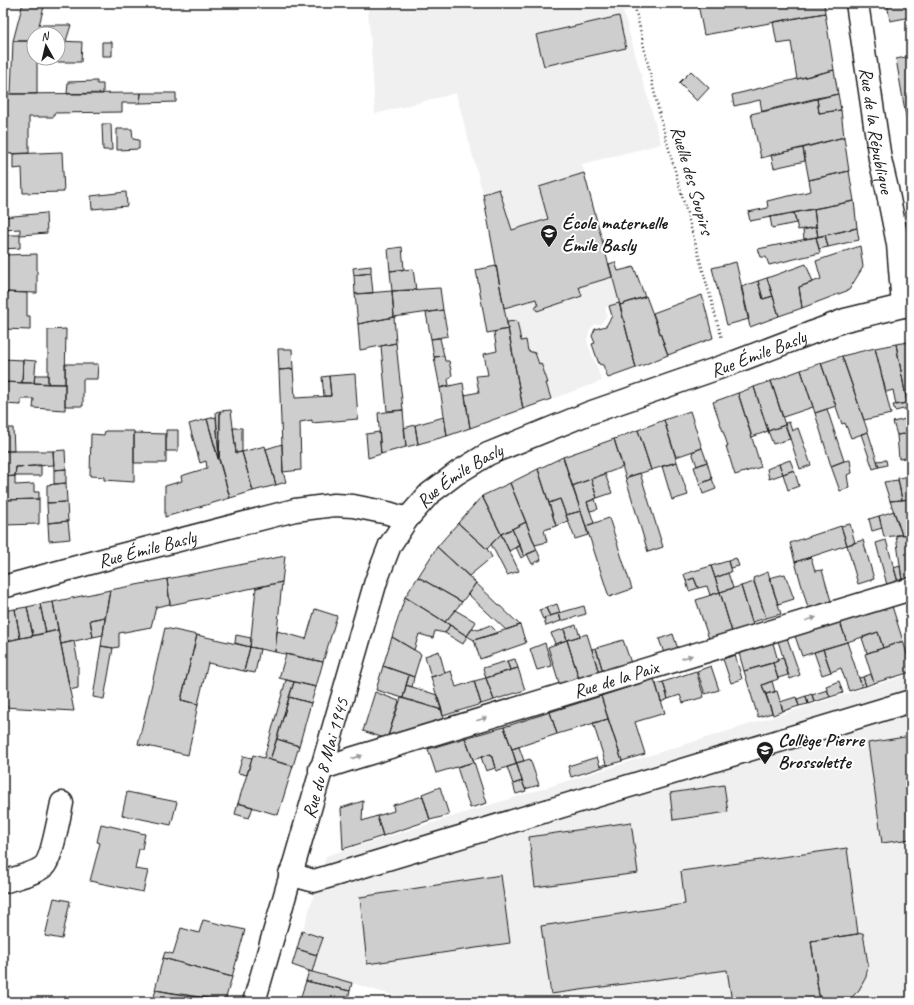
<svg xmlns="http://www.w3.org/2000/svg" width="914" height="1005" font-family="Caveat,sans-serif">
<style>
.built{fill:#f0f0f0}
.building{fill:#cecece;stroke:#1c1c1c}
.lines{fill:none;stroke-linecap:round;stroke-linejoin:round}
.minor-casing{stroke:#1c1c1c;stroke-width:25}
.path{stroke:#1c1c1c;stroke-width:2.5;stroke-dasharray:1 3;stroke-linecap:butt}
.minor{stroke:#fff;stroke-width:22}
.oneway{fill:#999}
.labels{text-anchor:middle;stroke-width:4;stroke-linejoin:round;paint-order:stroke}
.street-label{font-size:19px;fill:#1c1c1c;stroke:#fff}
.poi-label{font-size:19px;font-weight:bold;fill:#1c1c1c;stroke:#fff;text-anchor:start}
</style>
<rect width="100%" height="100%" fill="#fff"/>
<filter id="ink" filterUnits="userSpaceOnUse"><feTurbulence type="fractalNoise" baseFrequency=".025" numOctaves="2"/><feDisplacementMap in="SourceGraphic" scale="8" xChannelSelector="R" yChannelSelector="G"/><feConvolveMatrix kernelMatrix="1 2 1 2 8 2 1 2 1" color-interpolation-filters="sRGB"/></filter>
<g filter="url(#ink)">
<!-- built -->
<path class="built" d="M367,3h263l1,7 -8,1 38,133 -79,20 37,139 -14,4 2,8 -6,9 -7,1 -4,5 -3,9 1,5 14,37 -79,28 -40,-215 -27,-101 -81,21 -4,-69z
M911,674v328h-496l-123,-37 34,-109z"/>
<!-- building -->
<path class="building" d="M23,3h22l-6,22h32l-5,16h-8v-7h-24v7h-21z
M703,3h121l1,10 -121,22 -6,-31z
M887,3h21l3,14 -21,4z
M825,13l9,57 -37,9 -6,-37 -14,2 -4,-22z
M619,16l7,32 -82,18 -8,-31z
M13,41h21v17h24v-17l24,1 -1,20h-44v32h-26z
M102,42h10v14h-10z
M911,56v54l-6,1 -9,-52z
M834,70l4,24 -76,18 -2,-12 -26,6 -2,-11z
M691,71l18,17 -12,13 -18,-18z
M97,81v3h6v10h-36l1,-12z
M141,93l-1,10h-18v9l-68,1v4h-25v36l-26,1v-60z
M141,93h35v9l-36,1z
M838,94l3,16 -22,3 -2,-15z
M817,98l2,15 22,-3 3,27 -83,21 -10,-44z
M911,110v11l-4,1 -2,-11z
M911,121v22l-4,-21z
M102,124h9l1,26h-9z
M117,129h15l1,10 6,1v9l-22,1z
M844,137l5,34 -40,9 -6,-32z
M803,148l2,13 -31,7 -3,-13z
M62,152l2,40 -41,1 -1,-25 -9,1v-15z
M849,171l5,30 -104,20 -2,-9 20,-4 -1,-7 44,-10 -2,-11z
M584,173l28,104 -33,10 3,9 -45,15 -2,-4 3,-1 -2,-7 -32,9 -21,-114 16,-5 13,41 36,-11 -9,-32z
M126,192l1,14 -35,3 -1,-13z
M854,201l3,27 -39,9 -4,-28z
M814,209l2,18 -18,3 -4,-17z
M46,213l1,20 -27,2v-6l-17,1v-13z
M794,213l2,10 -24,5 -2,-11z
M816,227l2,10 -14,2 -1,-9z
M857,228l2,12 -31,7 -3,-12z
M3,235h17v13l-17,1z
M825,235l3,12 -9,2 -3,-12z
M816,237l4,16 -51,12 -3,-8h-5l-3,-8z
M860,246l3,21 -14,23 -47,18 -3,-21 22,-8 -5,-18z
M402,247l2,22 -14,2 -2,-22z
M37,254v39l-34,-1v-37z
M615,262l3,9 16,-4 11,30 -25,8 -11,-41z
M736,262l13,57 -22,6 -15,-57z
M806,264l7,18 -14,5 3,21 -23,8 -12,-38z
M371,266v7l-17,2 -1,-7z
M496,266l12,63 -21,4 -11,-63z
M413,269l3,21 -24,1 -2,-20z
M371,273l2,20 -18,1 -1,-19z
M767,278l6,18 -10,3 -5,-18z
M758,281l5,18 10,-3 6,20 -29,11 -9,-40z
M440,288l3,22 -49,7 -2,-26z
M392,291l2,26 -36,7 -3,-30z
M3,292l24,1v23h3v14l-27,-1z
M702,295l11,43 -45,17 -15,-42z
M646,296l22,59 -32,13 -16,-63z
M619,303l17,65 -28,10 -5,-13 -4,-1 -7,-20 3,-1 -3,-7 3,-7 11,-3 6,-10 -3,-10z
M443,310l5,26 -17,3 -5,-26z
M394,317l2,26 -36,7 -2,-26z
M517,321l4,20 5,-1 2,11 7,2 4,11 2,-1 7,20h-2l5,16 -28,10 -16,-87z
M66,329l-1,55h-17v-54z
M508,329l15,80 -53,19 -5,-33 14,-3 -3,-16 12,-1 -4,-21 13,-3 -3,-19z
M440,338l4,18 -10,1 -3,-18z
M908,342l3,1v59l-4,1 -11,-59z
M396,343l7,67 -16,1 -6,-65z
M896,344l11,59 -11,2 -3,-15 -7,2 -11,-44z
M875,348l16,66 -27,6 -22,-64z
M278,349h14l1,20 -14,1z
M444,356l1,5h4l3,14 -4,5 1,5 -9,3 -6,-31z
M842,356l26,76 -17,6 -6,-15 -3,1 -21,-61z
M3,359l20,1 -1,23 -19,-1z
M23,360l13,1 -2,22h-12z
M821,363l15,43 -21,7 -14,-43z
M65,364h33l-1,15h-14v27h-18z
M293,369l2,29 36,-2 -2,-20 26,-2 3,45 -46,4v-3l-12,2 1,48 -18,2 -4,-102z
M801,370l12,37 -30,10 -12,-36z
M35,375h13v9l-14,-1z
M329,376l2,20h-7l-2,-19z
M771,381l14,44 -17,6 -14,-44z
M3,382l62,2v26l-32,-2 1,-9h-13v6l-18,-1z
M463,383l7,45 -23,8 -7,-48z
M754,387l14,44 -16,6 -14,-44z
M738,393l23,74 -26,8 -9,-29h2l-15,-44z
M907,403l1,5 -13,3 -2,-6z
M827,409l17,52 -13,5 -16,-53z
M231,410l5,43 6,-1 11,39 -23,7 -11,-40 1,-47z
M403,410l3,37 -25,7 -3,-41z
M220,411v20l-1,27 -3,-46z
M690,411l12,37 -26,9 -12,-37z
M216,417l3,41 -1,1 -11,-40z
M444,417l3,19 -29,8 -3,-19z
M910,418l1,15 -14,2 -4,-13z
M207,419l23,79 -65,19v-31l17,-5 -1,-5 26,-8 -1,-7 -6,2 -11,-39z
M664,420l13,42 -26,8 -13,-40z
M789,422l3,9 6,-3 13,37 -11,4 -15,-46z
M415,425l3,19 -12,3 -2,-19z
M785,425l5,14 -17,5 -5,-13z
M3,428h10l1,23h-11z
M233,428h9v24l-6,1z
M166,430h12v21h-12z
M638,430l13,40 -23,7 -2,2 -12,-40z
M105,431h29v51l-30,-2v-3l-14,-1 1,-42 13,1z
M379,432l2,22 -13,4 -2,-24z
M868,432l11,35 -6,2 -12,-35z
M134,433l32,1v29h-32z
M911,433v24l-12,2 -2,-24z
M614,439l9,28 -51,19 -9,-29z
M282,444l1,28 3,10 -10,3 -10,-36z
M265,446l11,39 -23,6 -11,-39z
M702,448l5,14 -10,4 -5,-14z
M65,450l1,19 -12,1 -1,-19z
M3,451h50l1,14 -38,2 -1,9 -12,1z
M563,457l18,54 -15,4 -6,-16 -11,4 -11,-34z
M790,460l4,10 -11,4 -4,-10z
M850,460l2,13 -5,2 2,13 -9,3 -9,-25 13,-5z
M886,460l1,5 -8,2 -2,-6z
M677,462l11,33 -16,5 -10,-34z
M707,462l5,17 -12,5 -6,-17z
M779,464l4,10 -14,5 -2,-10z
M35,465h6v11h-26l1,-9 19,-1z
M66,469v14l-12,1v-14z
M538,469l18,57 -12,4 3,12 -12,3 -25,-62z
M794,470l5,16 -11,4 -5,-16z
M640,473l23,74 -15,5 -22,-73 2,-2z
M605,474l7,19 -15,5 -6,-19z
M15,476v9l19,-1v8h5v7l-36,1v-23z
M911,476v23l-9,1 -4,-22z
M591,479l6,19 -10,4 7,21 -8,3 -14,-40z
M712,479l4,10 -13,5 -3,-10z
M898,480l4,20 -12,1 -6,-19z
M66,483l1,19 -20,1v-18z
M510,483l16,39 -25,12 -19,-38z
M482,496l19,38 -14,15 -29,-26z
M39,499v25l-36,1v-25z
M560,499l8,22 -12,5 -7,-23z
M595,499l3,10 -8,2 -3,-9z
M911,499v35l-9,1 -12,-34z
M67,502l1,19 -20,2 -1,-20z
M581,511l7,24 -13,4 -9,-24z
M894,511l8,24 -18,2 -5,-21z
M879,516l3,12 -10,3 -3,-12z
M609,518l23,71 -23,8 -23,-71z
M68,521l2,18 -21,2 -1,-18z
M526,522l11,28 -13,6 -12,-27z
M458,523l29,26 5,8 -23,19 -32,-29z
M850,524l5,19 -8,2 -6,-19z
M841,526l6,19 -52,17 -5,-19z
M512,529l8,16 -11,6 -8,-17z
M501,534l18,37 -12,4 -16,-31z
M911,534v44l-9,2 -6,-45z
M863,540l11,39 -16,5 -11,-39z
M886,540l12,42 -11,3 -11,-42z
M520,545l4,11 -3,2 -5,-11z
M437,547l39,36 -14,19 -44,-25z
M537,550l4,10 -9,4 -5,-10z
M285,556l-3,26 -112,23 -3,-26z
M811,557l4,14 7,-1 9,31 -23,7 -13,-46z
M736,558l3,8 -9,2 -2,-7z
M728,561l3,11 -16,6 -4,-12z
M711,566l9,26 -10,3 -3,-9 -9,2 -4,-10 -8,3 -2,-7z
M900,566l2,14 -4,2 -4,-14z
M768,572l13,42 -15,4 -13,-40z
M728,573l5,15 -13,4 -5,-14z
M785,574l9,25 -16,5 -9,-26z
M418,577l44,25 -17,20 -40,-25z
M694,578l4,10 -9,3 -3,-10z
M167,579l3,25 -14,3 -5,20 -32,6v14l-6,1 -12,-2 9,-56z
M282,582l-7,70 -25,-5 6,-59z
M754,582l12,36 -14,4 -11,-36z
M476,583l44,42 -14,5 -38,-36z
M741,586l12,39 -21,7 -12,-40z
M110,590l-5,27 -15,3 3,17 -32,7 -8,-42z
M720,592l12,40 -23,7 -13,-39z
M405,597l45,28 -5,8 -10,-2 -2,7 -14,-4 -5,16 -22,-13z
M53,602l5,28 -12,3 -6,-29z
M40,604l6,29 -13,3 -6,-29z
M557,604l3,9 -10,3 -4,-8z
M584,606l2,8 -25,7 -2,-8z
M892,606l11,35 -20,7 -5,-16 -31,10 -7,-20z
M27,607l6,29 -13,2 -5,-29z
M546,608l4,8 -7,3 -4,-9z
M15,609l5,29 -13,3 -4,-30z
M315,609l22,7 -14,46 -48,-10 2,-21 29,8z
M455,610l21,12 -9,14 -22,-14z
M559,613l2,8 -15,5 -2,-8z
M105,617l-2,18 -10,2 -3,-17z
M3,619l4,22 -4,1z
M840,622l7,20 -45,14 -7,-20z
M450,625l17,11 -4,8 -18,-11z
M490,625l8,8 -24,7 -7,-4 6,-8 5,2z
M520,625l6,18 -46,16 -6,-19z
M576,625l4,11 -13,4 -3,-11z
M165,628l32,7 -16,65 17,4 -10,51 -50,-11z
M564,629l3,11 -12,4 -4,-11z
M58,630l16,81 -71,-4v-65z
M878,632l5,16 -16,5 -5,-15z
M587,634l12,39 -20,6 -12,-39z
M673,634l5,15 -14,4 -5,-14z
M197,635l53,12 -6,24 -36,-8 -10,41 -17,-4z
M236,635l15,3 -1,9 -15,-4z
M392,637l29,17 -7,23 -31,-11z
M787,638l13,37 -10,4 -12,-38z
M567,640l12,39 -19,7 -12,-39z
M623,640l8,23 -28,9 -7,-24z
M74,641l4,22v25l-8,2 -9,-46z
M903,641l8,25v6l-37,11 -9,-29z
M847,642l15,45 -13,4 -8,-23 -10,4 -8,-23z
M545,643l7,23 -15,4 -7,-21z
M773,643l5,18 -34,10 -5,-18z
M101,646l12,2 -9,51 -11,-2z
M250,647l10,2 -5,24 -11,-2z
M596,648l7,24 -4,1 -7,-24z
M823,649l8,23 -9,3 -8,-23z
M439,651l6,22 -14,4 -6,-21z
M286,654l37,8 -7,25 -37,-9z
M735,655l7,24 -11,4 -8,-24z
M783,657l5,18 -10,3 -5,-15 5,-2 -1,-2z
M515,659l3,9 -8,2 -3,-9z
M507,661l3,9 -24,8 -3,-10z
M773,663l5,16 -16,6 10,28 -14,4 -14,-46z
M383,666l26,9 -6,23 -27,-8z
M711,666l8,24 -14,4 -8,-23z
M518,668l7,22 -31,10 -8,-22z
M451,671l5,16 18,-6 7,23 -38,12 -12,-39z
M696,671l8,26 -21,6 -3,-8 -12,4 -5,-17z
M871,674l3,9 -8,3 -3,-9z
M409,675l5,2 -2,10 -6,-2z
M863,677l3,9 -4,1 -3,-9z
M486,678l8,22 -13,4 -7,-23z
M654,679l11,34 -30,9 10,32 -23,7 -21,-65z
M286,680l8,2 -24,78 -6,-2z
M772,681l3,11 -9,2 -4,-9z
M839,681l4,12 -13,4 -4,-11z
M294,682l22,5 -5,16 -22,-6z
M663,682l5,17 -7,3 -5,-18z
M406,685l31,10 5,15 -39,-12z
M827,690l3,7 -16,5 -2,-7z
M777,691l6,20 -10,4 -7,-21z
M375,692l24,9 -12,38 -24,-8z
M812,694l2,8 -6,2 -2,-8z
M601,696l7,23 -51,15 -7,-22z
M806,696l2,8 -9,2 -2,-7z
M289,697l22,6 -12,43 -22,-7z
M796,697l3,9 -16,5 -3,-9z
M401,698l41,12 2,12 -57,17z
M550,712l7,22 -45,15 -8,-22z
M608,719l14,42 -13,4 -3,-1 -13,-41z
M504,727l13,37 -21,7 -5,-17 -18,6 -8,-22z
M911,736v103l-29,4 -14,-100z
M465,738l9,24 -38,11 -8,-24z
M277,739l22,7 -6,20 -23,-6z
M519,747l5,14 -8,2 -4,-14z
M491,754l4,14 -9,3 -5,-14z
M253,755l40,11 -15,49 -40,-12z
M243,756l9,2 -5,17 -9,-2z
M597,757l3,9 6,-2 3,1 -38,12 -3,-11z
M530,759l9,26 -14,4 -9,-26z
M474,762l13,41 -17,5 -13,-41z
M517,764l5,17 -9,3 -6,-17z
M522,781l4,10 -10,3 -3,-10z
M724,785l4,27 -55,8 -3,-27z
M440,787l9,28 -19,5 -8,-26z
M127,792l50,10 -6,23 -49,-10z
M423,796l7,24 -47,16 -6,-20 17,-5 -1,-6z
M363,801l-1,20 15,-5 6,20 -40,13 -2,-41z
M238,803l15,4 -4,11 -14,-4z
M631,822l7,51 -103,14 -6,-50z
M101,824l44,10 -3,15h-3l-4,20 13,2 -5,21 -53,-11 10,-38 -3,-1z
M5,844l4,14 -6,2v-15z
M847,848l11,86 -47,7 9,61h-88l-5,-32 -176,24 -10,-68 144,-22 -4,-33z
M501,875l9,68 -143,21 -7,-67z
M54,898l16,3 -8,38 -17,-3z
M203,920l42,10 -13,47 -69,-19 2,-6 8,2 8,-26 18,5z
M302,931l21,7 -6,17 -20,-6z
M863,933l5,31 -2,13 -7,13 -12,12h-27l-9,-61z
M297,949l20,6 -5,17 -20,-7z
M163,958l69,19 -7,24 -70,-11z
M309,971l43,12 -2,8 -44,-10z
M306,981l44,10 -3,11h-48z
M156,990l15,3 54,8 -73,1z"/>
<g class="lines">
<defs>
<g id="minor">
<path id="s1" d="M857,3l23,156 7,30 11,55 5,62"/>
<path id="s2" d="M3,587l110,-30 182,-47 39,-5 19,1 35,7 19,6"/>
<path id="s3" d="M320,769l34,-11 557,-169"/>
<path d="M290,874l24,7 597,-180"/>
<path d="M3,882c11,-4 32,-8 41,-16 8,-8 15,-49 18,-63"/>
<path id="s4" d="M254,1002l122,-421 14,-36 17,-26 22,-25 28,-21 31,-19 101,-41 141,-49 115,-44 66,-16"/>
</g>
</defs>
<!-- minor casing -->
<use href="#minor" class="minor-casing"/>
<!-- path -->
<path class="path" d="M634,3l26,114 62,222"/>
<!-- minor -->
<use href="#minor" class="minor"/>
</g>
<!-- one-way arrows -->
<defs><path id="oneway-solid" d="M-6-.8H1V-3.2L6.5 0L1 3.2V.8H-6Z"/></defs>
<g class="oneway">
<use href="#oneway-solid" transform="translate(811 619) rotate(-17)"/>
<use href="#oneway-solid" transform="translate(687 657) rotate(-17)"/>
<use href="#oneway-solid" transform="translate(482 719) rotate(-17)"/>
<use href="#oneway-solid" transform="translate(357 757) rotate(-17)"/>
</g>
</g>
<!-- icons -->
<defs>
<symbol id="school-pin" viewBox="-11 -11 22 30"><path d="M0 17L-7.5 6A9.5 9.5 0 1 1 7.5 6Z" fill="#1c1c1c" stroke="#fff"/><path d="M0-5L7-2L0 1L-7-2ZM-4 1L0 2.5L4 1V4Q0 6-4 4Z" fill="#fff"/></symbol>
</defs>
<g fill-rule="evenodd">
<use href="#school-pin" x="539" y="223" width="20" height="27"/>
<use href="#school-pin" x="755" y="740" width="20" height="27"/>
</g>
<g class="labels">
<!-- street labels -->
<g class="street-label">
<text dy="7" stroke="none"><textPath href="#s1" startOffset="129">Rue de la République</textPath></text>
<text transform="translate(693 180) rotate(74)" y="7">Ruelle des Soupirs</text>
<text dy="7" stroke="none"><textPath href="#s4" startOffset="901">Rue Émile Basly</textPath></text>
<text dy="7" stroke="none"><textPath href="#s4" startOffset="577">Rue Émile Basly</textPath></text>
<text dy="7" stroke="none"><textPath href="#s2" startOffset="149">Rue Émile Basly</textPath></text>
<text dy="7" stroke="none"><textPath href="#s3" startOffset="309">Rue de la Paix</textPath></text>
<text dy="7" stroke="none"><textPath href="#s4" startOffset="254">Rue du 8 Mai 1945</textPath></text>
</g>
<!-- poi labels -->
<g class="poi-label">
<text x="562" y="229">École maternelle<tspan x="562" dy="22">Émile Basly</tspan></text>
<text x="778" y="746">Collège Pierre<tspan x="778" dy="22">Brossolette</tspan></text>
</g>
</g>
<!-- margin -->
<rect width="914" height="1005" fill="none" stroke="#fff" stroke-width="16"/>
<rect x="8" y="8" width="898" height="989" fill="none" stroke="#1c1c1c" stroke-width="1.5" filter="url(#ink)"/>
<!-- north arrow -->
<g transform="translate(46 46) rotate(352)"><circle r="19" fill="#ffffff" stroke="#a4a4a4"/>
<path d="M0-3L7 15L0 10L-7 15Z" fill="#1c1c1c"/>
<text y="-6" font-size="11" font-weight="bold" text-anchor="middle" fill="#1c1c1c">N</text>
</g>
</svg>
